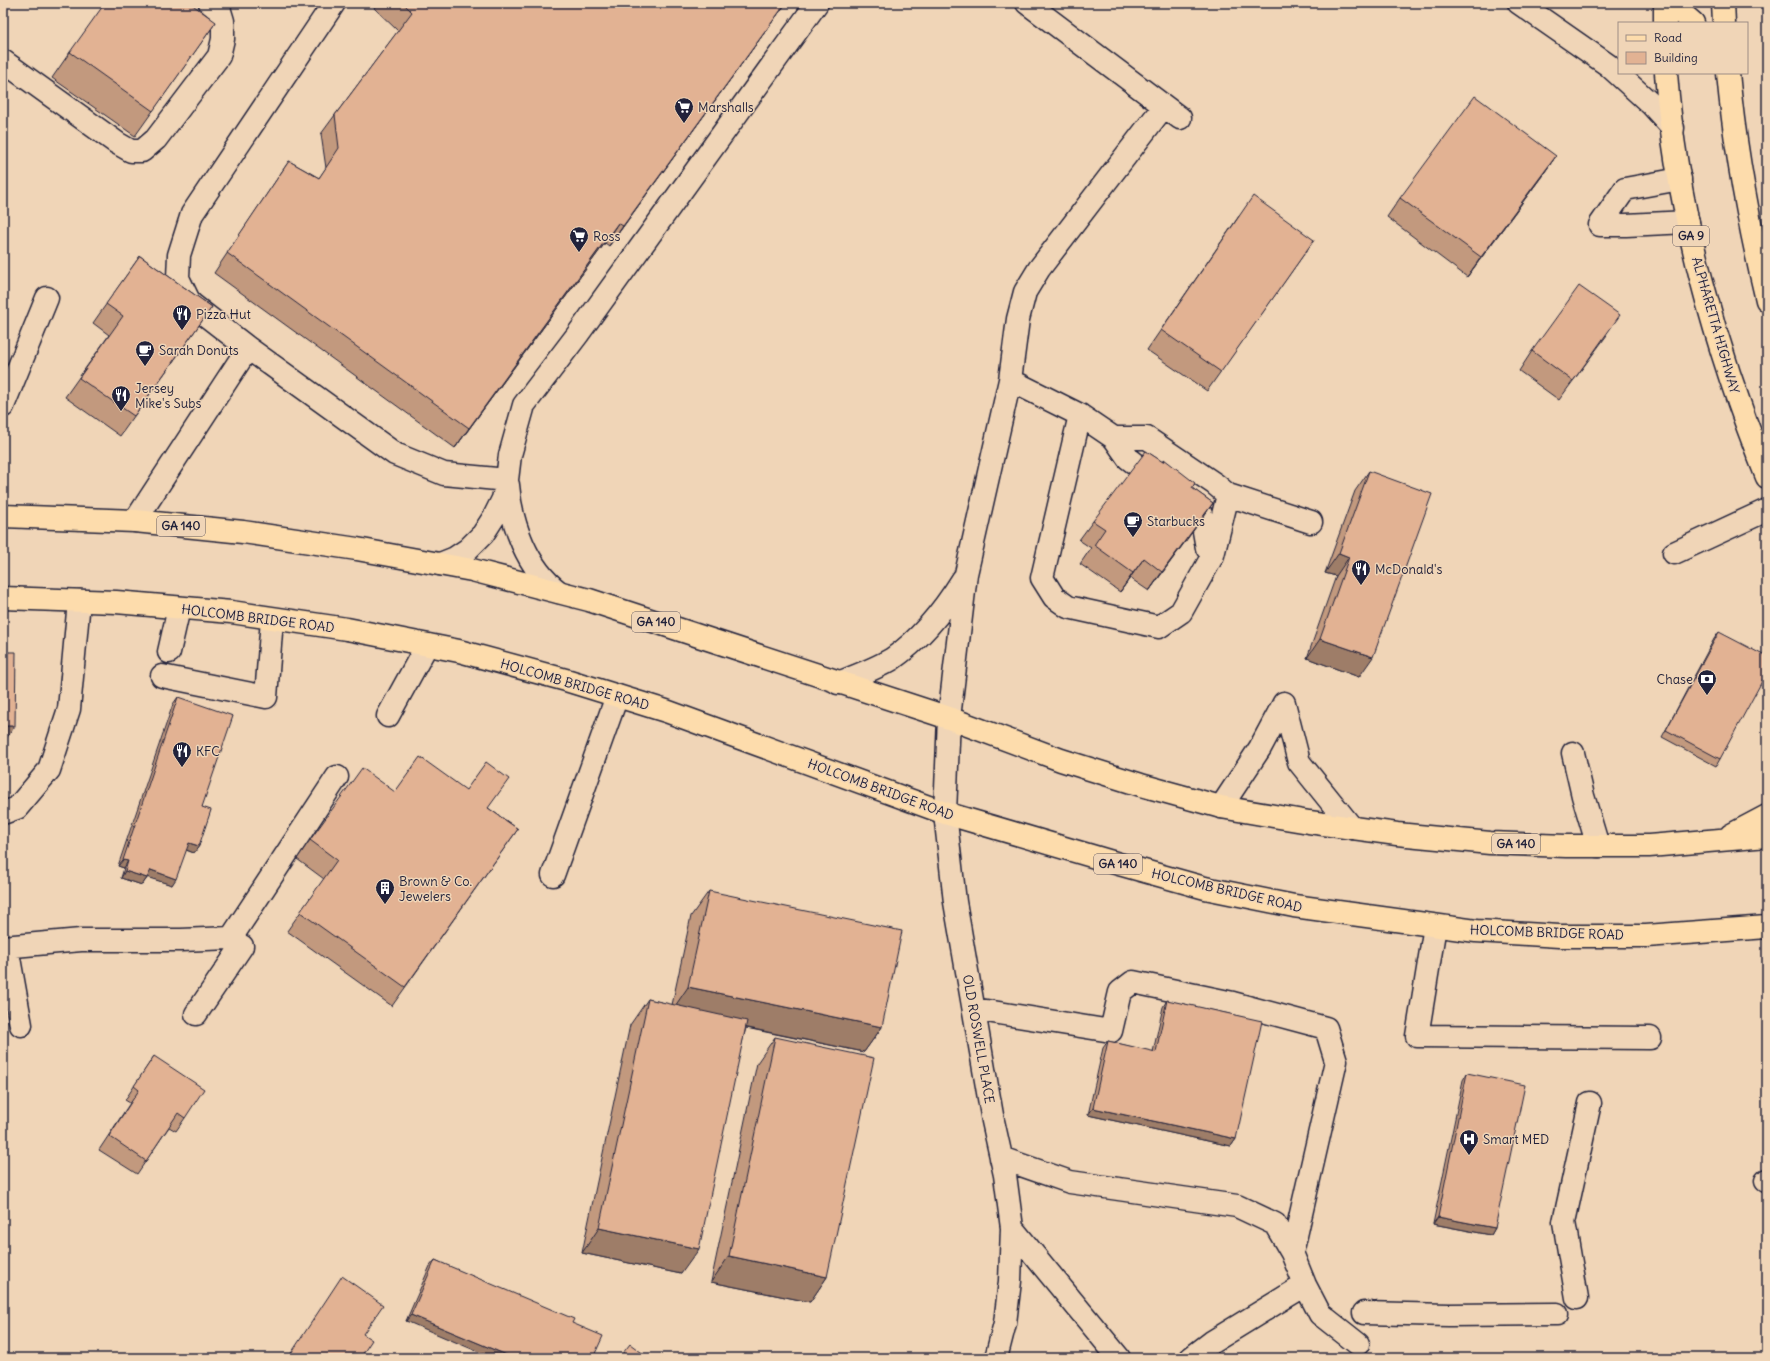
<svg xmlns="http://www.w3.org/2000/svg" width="1770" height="1361" font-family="Delius,sans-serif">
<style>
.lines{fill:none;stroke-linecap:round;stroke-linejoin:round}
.minor-casing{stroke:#22223b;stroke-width:25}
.major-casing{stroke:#22223b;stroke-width:25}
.highway-casing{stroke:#22223b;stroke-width:25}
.minor{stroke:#f0d5b7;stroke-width:22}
.major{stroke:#fddcac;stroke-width:22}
.highway{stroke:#fddcac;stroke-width:22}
.wall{fill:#c2997e;stroke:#22223b}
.shaded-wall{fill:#9e7d67;stroke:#22223b}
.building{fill:#e2b293;stroke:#22223b}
.labels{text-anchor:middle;stroke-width:3;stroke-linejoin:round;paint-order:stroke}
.shield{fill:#f0d5b7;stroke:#605860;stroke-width:1}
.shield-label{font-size:12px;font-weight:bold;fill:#22223b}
.poi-label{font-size:13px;fill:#22223b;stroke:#f0d5b7;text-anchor:start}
.street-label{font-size:13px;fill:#22223b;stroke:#f0d5b7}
</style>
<rect width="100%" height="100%" fill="#f0d5b7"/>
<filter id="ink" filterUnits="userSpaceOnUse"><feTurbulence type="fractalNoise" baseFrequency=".025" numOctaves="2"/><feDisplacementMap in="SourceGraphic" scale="8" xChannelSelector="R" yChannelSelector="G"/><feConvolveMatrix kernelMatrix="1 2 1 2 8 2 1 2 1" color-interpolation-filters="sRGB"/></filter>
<g filter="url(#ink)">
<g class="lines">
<defs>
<path id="minor" d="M1027,3l153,115
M1519,3l89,62 44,40 21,23
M3,61l114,82 14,8h11l14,-12 63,-83 4,-17v-18l-3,-10 -10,-8
M1600,225l25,-36 55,-10
M1600,225h26l62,-3
M248,348l-58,-45 -12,-25 1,-23 13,-41 142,-211
M1010,380l70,35 34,23 14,20 73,56 6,34 6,7
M3,406l44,-108
M1080,415l-38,163 12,19 14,10 91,20 22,-15 32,-57 15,-60
M1114,438h33l68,46 13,11 83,27
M508,485c3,39 19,83 51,107
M135,521l113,-173 147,106 49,20 63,6
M1674,553l93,-43
M440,564l15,-6 12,-8 16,-16 11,-17 9,-18 4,-19 3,-25 14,-50 54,-71 239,-331
M169,652l10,-44
M162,676l104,21 6,-78
M838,683c18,-7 37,-14 54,-24 29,-20 53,-51 71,-80
M1284,703l15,59 53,66
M388,716l39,-71
M1573,753l10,43 15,50
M1221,807l39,-59 24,-45
M3,813l14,-5 32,-38 20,-61 10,-108
M553,875l64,-179
M1435,926l-18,110 233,2
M3,947l78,-7h100l50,-2 106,-161
M7,947l14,78
M974,1009l137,22 9,-39 13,-10 100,21 93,25 10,33 -44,192
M196,1014l46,-68
M1001,1158l69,24 167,24 38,18 17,29 13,32 15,29 38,30
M1766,1181l1,-1
M1012,1228l107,130
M1577,1298l-13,-76 26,-119
M1364,1313l85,2 108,-1
M996,1358l9,-35 5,-42 2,-53 -7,-53 -12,-54 -38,-219 -10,-89 4,-95 17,-144 44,-194 8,-61 7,-27 14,-23 125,-163
M1191,1358l21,-16 93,-57"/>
<path id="major" d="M3,516l132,5 108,11 114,17 115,21 117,30 360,118 112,42 80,25 80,22 88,15 88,12 93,9 76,3h83l118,-10
M3,598l113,4 115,10 116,17 112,22 107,29 100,31 279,102 174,51 86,24 89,18 182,25 83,5h87l121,-9
M1731,835l36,-19"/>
<path id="highway" d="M1665,3v20
M1670,3l23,20
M1723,3l1,20
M1666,73c10,136 50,278 101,404
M1728,73c7,77 21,152 39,227"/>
</defs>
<!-- minor casing -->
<use href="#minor" class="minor-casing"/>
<!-- major casing -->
<use href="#major" class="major-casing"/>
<!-- highway casing -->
<use href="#highway" class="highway-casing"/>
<!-- minor -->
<use href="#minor" class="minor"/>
<!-- major -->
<use href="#major" class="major"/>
<!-- highway -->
<use href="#highway" class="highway"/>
</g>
<!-- wall -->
<path class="wall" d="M377,3h409l-177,243 -4,-3 -150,205 -241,-175 75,-112 30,17 7,-10 -5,-34 14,-19 63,-84 -24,-23z
M216,22l-81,114 -83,-58 18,-26z
M1556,156l-14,20 -75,101 -80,-60 13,-19z
M1239,216l75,24 -107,151 -60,-41z
M140,256l72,51 -92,129 -55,-39 44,-62 -16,-12z
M1607,335l-48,65 -40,-29 13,-20z
M1164,459l28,29 21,15 -64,88 -19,-13 -10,14 -40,-28 11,-16 -12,-8 14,-19 69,-59z
M1369,471l-10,206 -52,-19 29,-82 -11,-3 30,-82z
M1719,632l1,127 -4,7 -54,-29 52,-98z
M178,697l24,110 -3,39 -5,7 -8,-3 -14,35 -24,-8 -6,8 -21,-7 3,-10 -6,-2 55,-162z
M395,792l93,16 30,21 -126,177 -105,-75 37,-52 -27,-20 13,-19z
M709,891l173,136 -18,25 -118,-24 -65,246 -99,-21 48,-228 18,-26 24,6 19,-89z
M1167,1000l69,139 -5,7 -143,-31 15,-67 5,-7 45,11 10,-45z
M775,1037l52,240 -17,25 -99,-20 46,-219z
M154,1056l31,62 -9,13 -7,-4 -32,47 -38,-24 31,-47 -5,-3z
M1467,1073l28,155 -4,7 -58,-11 30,-144z
M435,1260l137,63 -166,-2 24,-55z"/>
<!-- shaded-wall -->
<path class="shaded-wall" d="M786,3l-177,243 14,-20z
M1556,156l-14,20 -75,101 14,-20z
M618,223l-13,20 -150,205 14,-20z
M1213,503l-14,20 -50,68 13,-19z
M1339,553l10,4 -13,19 -11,-3z
M1144,558l-14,20 -10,14 13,-19z
M1320,639l53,18 -14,20 -52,-19z
M3,726h12l-12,17z
M189,843l10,3 -5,7 -10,-4z
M123,860l5,1 -4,7 -6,-2z
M151,870l25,9 -4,6 -26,-8z
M125,871l22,7 -5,7 -21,-7z
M688,987l194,40 -18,25 -193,-40z
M1093,1108l143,31 -5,7 -143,-31z
M1438,1217l57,11 -4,7 -58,-11z
M599,1228l100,21 -18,25 -99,-21z
M729,1256l98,21 -17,25 -99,-20z
M411,1315l103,43h-21l-87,-37z"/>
<!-- building -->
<path class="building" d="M105,3h85l26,19 -63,89 -83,-59z
M403,3h383l-163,223 -5,-3 -149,205 -242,-175 62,-92 30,17 20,-30 -4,-33 77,-103z
M1475,96l81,60 -75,101 -81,-59z
M1253,196l61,44 -93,132 -60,-42z
M140,256l72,51 -78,109 -55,-38 44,-62 -17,-12z
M1579,286l41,29 -47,66 -41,-30z
M1146,451l17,11 1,-3 31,24 -3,5 21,15 -51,69 -18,-14 -11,15 -39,-28 11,-16 -12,-8z
M1369,471l63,23 -59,163 -53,-18 29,-82 -10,-4z
M1719,632l48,25v15l-47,87 -54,-29z
M3,652h13l-1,74h-12z
M178,697l55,19 -31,91 9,3 -12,36 -10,-3 -13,36 -25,-9 -4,8 -22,-7 3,-10 -5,-1z
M420,757l46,33 20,-28 23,17 -21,29 30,21 -113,158 -105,-75 37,-52 -27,-20 52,-72 33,24z
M709,891l193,40 -20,96 -194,-40z
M648,999l99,22 -48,228 -100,-21z
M1167,1000l95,21 -26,118 -143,-31 15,-67 48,11z
M775,1037l99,21 -47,219 -98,-21z
M154,1056l50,33 -19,29 -7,-5 -32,48 -37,-25 30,-46 -5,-4z
M1467,1073l58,12 -30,143 -57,-11z
M435,1260l139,59 -2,4 31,13 -10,22h-79l-103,-43z
M342,1276l41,29 -20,29 9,6 -12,18h-72z
M630,1344l19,14h-30z"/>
</g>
<!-- icons -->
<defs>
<symbol id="supermarket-pin" viewBox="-11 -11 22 30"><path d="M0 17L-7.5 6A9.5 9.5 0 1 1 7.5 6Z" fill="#22223b" stroke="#f0d5b7"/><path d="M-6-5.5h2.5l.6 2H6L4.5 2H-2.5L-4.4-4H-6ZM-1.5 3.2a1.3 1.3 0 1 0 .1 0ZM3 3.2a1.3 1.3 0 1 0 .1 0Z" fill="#fff"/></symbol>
<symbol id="restaurant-pin" viewBox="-11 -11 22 30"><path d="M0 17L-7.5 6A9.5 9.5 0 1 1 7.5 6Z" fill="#22223b" stroke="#f0d5b7"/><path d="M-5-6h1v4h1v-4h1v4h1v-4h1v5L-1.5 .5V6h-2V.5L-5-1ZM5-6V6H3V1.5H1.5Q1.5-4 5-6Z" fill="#fff"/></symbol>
<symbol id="cafe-pin" viewBox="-11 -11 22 30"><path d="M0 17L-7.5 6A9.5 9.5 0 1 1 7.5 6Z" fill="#22223b" stroke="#f0d5b7"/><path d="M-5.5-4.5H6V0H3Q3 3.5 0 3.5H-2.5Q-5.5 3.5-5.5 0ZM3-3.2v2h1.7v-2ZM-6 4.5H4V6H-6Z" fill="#fff"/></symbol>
<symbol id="bank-pin" viewBox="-11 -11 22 30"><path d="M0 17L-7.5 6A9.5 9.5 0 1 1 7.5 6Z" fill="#22223b" stroke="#f0d5b7"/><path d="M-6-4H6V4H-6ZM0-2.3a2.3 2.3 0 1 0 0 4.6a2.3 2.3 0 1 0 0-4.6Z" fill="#fff"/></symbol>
<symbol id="building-pin" viewBox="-11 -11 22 30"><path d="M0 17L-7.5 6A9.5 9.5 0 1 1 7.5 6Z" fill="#22223b" stroke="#f0d5b7"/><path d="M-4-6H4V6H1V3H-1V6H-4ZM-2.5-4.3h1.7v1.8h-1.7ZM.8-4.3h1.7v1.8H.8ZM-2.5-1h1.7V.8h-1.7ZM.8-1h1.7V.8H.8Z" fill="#fff"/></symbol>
<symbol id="hospital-pin" viewBox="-11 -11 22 30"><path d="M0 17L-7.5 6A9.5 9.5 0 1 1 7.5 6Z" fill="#22223b" stroke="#f0d5b7"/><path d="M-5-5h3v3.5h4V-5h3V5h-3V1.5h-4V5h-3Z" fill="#fff"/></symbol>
</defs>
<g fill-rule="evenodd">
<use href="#supermarket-pin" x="673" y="96" width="22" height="30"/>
<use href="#supermarket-pin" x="568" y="225" width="22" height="30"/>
<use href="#restaurant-pin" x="171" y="303" width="22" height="30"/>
<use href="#cafe-pin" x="134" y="339" width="22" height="30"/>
<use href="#restaurant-pin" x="110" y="384" width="22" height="30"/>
<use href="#cafe-pin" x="1122" y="510" width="22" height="30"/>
<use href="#restaurant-pin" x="1350" y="558" width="22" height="30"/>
<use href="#bank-pin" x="1696" y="668" width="22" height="30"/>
<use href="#restaurant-pin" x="171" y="740" width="22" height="30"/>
<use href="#building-pin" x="374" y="877" width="22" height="30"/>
<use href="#hospital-pin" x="1458" y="1128" width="22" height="30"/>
</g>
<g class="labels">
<!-- shield labels -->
<g class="shield">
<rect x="1673" y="226" width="36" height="20" rx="3"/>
<rect x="157" y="516" width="48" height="20" rx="3"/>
<rect x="632" y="612" width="48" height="20" rx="3"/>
<rect x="1492" y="834" width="48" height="20" rx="3"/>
<rect x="1094" y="854" width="48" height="20" rx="3"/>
</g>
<g class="shield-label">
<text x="1691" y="240">GA 9</text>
<text x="181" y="530">GA 140</text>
<text x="656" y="626">GA 140</text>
<text x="1516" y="848">GA 140</text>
<text x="1118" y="868">GA 140</text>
</g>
<!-- poi labels -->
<g class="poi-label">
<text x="698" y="112">Marshalls</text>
<text x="593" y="241">Ross</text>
<text x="196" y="319">Pizza Hut</text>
<text x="159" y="355">Sarah Donuts</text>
<text x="135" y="393">Jersey<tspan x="135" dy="15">Mike's Subs</tspan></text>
<text x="1147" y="526">Starbucks</text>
<text x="1375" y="574">McDonald's</text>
<text x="1693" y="684" text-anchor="end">Chase</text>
<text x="196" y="756">KFC</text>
<text x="399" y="886">Brown &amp; Co.<tspan x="399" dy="15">Jewelers</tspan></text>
<text x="1483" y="1144">Smart MED</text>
</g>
<!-- street labels -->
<g class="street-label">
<text transform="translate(1716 325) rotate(74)" y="5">ALPHARETTA HIGHWAY</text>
<text transform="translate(258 618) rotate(7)" y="5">HOLCOMB BRIDGE ROAD</text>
<text transform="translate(575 684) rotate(16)" y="5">HOLCOMB BRIDGE ROAD</text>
<text transform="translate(881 789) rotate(20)" y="5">HOLCOMB BRIDGE ROAD</text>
<text transform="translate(1227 890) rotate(13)" y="5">HOLCOMB BRIDGE ROAD</text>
<text transform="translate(1547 932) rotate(2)" y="5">HOLCOMB BRIDGE ROAD</text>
<text transform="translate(979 1039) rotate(80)" y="5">OLD ROSWELL PLACE</text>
</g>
</g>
<!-- margin -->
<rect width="1770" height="1361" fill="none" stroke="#f0d5b7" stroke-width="16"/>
<rect x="8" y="8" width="1754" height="1345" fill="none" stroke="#22223b" stroke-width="1.5" filter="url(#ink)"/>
<!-- legend -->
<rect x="1618" y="22" width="130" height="52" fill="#f0d5b7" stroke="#9e8d85"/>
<rect x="1626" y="35" width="20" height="6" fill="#fddcac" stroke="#9e8d85"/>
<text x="1654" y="42" font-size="12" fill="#22223b">Road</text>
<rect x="1626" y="52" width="20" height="12" fill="#e2b293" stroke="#9e8d85"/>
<text x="1654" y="62" font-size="12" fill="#22223b">Building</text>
</svg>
